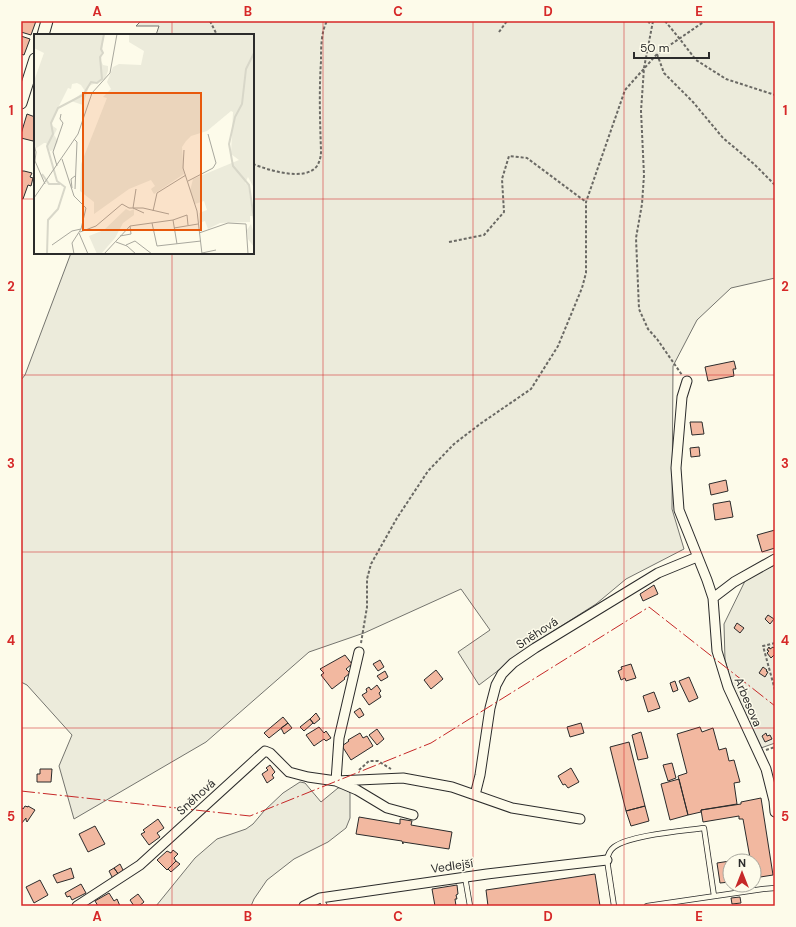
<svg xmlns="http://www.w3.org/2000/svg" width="796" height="927" font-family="'DM Sans',sans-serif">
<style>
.green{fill:#ecebdb;stroke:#74746e}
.building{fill:#f2b8a0;stroke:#2b2b2b}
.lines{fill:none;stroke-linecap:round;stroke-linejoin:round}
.service-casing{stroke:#2b2b2b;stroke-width:6}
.minor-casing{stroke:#2b2b2b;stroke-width:11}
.tertiary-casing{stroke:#2b2b2b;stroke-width:13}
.path{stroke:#6a6964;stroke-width:2;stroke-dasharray:3 2;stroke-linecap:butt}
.service{stroke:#fdfbea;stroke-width:4.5}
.minor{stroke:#fdfbea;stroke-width:9}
.tertiary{stroke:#fdfbea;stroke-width:11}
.power{stroke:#c62828;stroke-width:1;stroke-dasharray:14 3 2 3;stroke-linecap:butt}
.grid{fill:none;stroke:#d62828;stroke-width:1;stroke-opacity:0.55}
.labels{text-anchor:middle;stroke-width:3;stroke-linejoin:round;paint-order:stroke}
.street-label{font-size:12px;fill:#2b2b2b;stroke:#fdfbea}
.inset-river{fill:none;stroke:#d8d7c9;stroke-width:2}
.inset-road{fill:none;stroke:#a9a89e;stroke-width:1}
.view{fill:#e8590c;fill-opacity:0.15;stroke:#e8590c;stroke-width:2}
.inset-edge{fill:none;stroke:#2b2b2b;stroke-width:2}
.neatline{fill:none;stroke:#d62828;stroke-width:1.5}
.grid-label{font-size:13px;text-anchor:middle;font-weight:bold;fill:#d62828}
</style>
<rect width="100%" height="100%" fill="#fdfbea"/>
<!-- green -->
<path class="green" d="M141,21h634v257l-44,10 -34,32 -24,46 -1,143 12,40 -58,30 -30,25 -60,38 -57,43 -21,-33 32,-22 -29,-41 -97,44 -55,19 -103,90 -132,77 -15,-53 13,-31 -45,-50 -6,-3v-302l4,-5 46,-122h182v-218h-97l3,-9h-23z
M775,565v178l-14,5 -18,-36 -13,-34 -5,-18 -1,-36 22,-45z
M300,782l5,1 16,19 17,-14 6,-1 6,6v25l-4,10 -18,14 -34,17 -27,21 -13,19 -3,7h-95l39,-48 22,-19 29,-10 7,-5 11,-13 19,-18z"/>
<!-- building -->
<path class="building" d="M21,21h15l-5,14 -10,-3z
M21,36l9,3 -6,16 -3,-1z
M27,114l8,3v19l-2,5 -12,-3v-4z
M21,171h3l8,2 -2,4 3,1 -2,8 -3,-1 -5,14 -2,-1z
M734,361l2,8h-3l1,7 -26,5 -3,-14z
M690,422h12l2,12 -12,1z
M699,447l1,9 -9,1 -1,-9z
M726,480l2,11 -17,4 -2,-11z
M730,501l3,16 -18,3 -2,-16z
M775,530v18l-13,4 -5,-17z
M654,585l4,9 -15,7 -3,-7z
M768,615l6,4 -4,5 -5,-5z
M737,623l7,5 -4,5 -6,-5z
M769,647l1,2 3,-2 2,2v5l-4,4 -4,-5 2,-2 -2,-1z
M345,655l7,9 -6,5 4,4 -6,5 1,1 -13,10 -11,-14 3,-2 -4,-4z
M380,660l4,7 -6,4 -5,-7z
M631,664l5,14 -10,3 -1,-3 -4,2 -3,-9 4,-2 -1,-2z
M763,667l4,3 -1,1 2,1 -3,5 -6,-4z
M436,670l7,9 -12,10 -7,-9z
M385,671l3,6 -7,4 -4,-5z
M689,677l9,21 -9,4 -10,-21z
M675,681l3,9 -5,2 -3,-9z
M377,685l4,6 -2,2 2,4 -12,8 -7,-10 5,-3 -1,-3 3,-2 2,3z
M654,692l6,16 -12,4 -5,-16z
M360,708l4,7 -5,3 -5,-6z
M316,713l4,6 -6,5 -4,-5z
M283,717l5,6 -19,15 -5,-5z
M310,719l3,4 -9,8 -4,-4z
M288,723l4,5 -8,6 -3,-6z
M581,723l3,10 -14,4 -3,-10z
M319,727l5,6 2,-2 5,7 -5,3 -2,-2 -10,7 -8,-11z
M700,727l2,5 11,-4 6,22 7,-2 3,13 5,-1 6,22 -6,1 3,21 -36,6v2l-13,3 -10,-39 9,-3 -10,-39z
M377,729l7,10 -7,6 -8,-10z
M641,732l7,26 -10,2 -6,-25z
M360,733l3,5 4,-2 6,10 -22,14 -9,-14 7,-5 -1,-1z
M766,733l1,3 3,-1 2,4 -7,3 -3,-6z
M629,742l16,64 -19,5 -16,-64z
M672,763l4,15 -8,3 -5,-16z
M270,765l5,7 -3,3 2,3 -7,5 -5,-9 6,-4 -2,-2z
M571,768l8,14 -11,6 -3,-4 -2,1 -5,-9z
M40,769h12l-1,13h-14v-8h3z
M679,779l9,36 -18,5 -9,-36z
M761,798l12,77 -19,3v-17h-22l18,-3 -7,-39h-4v-3l-36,6 -2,-12 40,-6v-2z
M25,806l3,1v-1l7,4 -8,12 -1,-2v-2l-5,6v-17l2,2z
M645,806l4,15 -18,5 -5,-15z
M359,817l41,7v-5l12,2 -1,4 41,7 -3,17 -46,-7v2l-1,-3 -46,-7z
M158,819l6,9 -7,5 3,4 -11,8 -8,-11 4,-2 -2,-2z
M95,826l10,18 -17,8 -9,-18z
M173,850l5,4 -4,4 2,3 -9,9 -10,-10 10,-9 4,2z
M176,861l4,3 -9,8 -3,-3z
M730,861v21l-10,1 -3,-20z
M120,864l4,8 -5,3 -5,-7z
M71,868l3,10 -17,5 -4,-8z
M114,868l5,7 -6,4 -4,-8z
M595,874l5,32h-112l-2,-16z
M40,880l8,15 -14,8 -8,-16z
M81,884l5,9 -14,7 -2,-4 -3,1 -2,-4z
M457,885l1,9 -2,1 1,4h-2l1,7h-21l-3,-17z
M109,893l5,8 3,-2 3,7h-22l-3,-5z
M138,894l6,8 -5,4h-5l-4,-6z
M740,897l1,6 -9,1 -1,-6z"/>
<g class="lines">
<defs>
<path id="service" d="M465,877l5,29
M320,898l5,8
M614,906l-7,-46c1,-6 3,-10 7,-13 16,-12 69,-16 90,-19l10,68
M647,906l116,-17 12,-1"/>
<path id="minor" d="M687,381l-5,16 -6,71 3,42 28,70 6,18 4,53 11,36 38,82 8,32 1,11
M713,598l21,-16 41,-23
M359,652l-20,86 -3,43 21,9 30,18 26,7
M475,795l5,-20 10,-67 6,-23 6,-11 11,-11 22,-15 123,-75 39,-16
M77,906l63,-41 125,-114 5,2 19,19 19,5 28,4 67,-3 49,9 60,21 68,11
M304,906l16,-8 167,-24 120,-14"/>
<path id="tertiary" d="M43,35l4,-14
M21,103l14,-44"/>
</defs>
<!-- service casing -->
<use href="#service" class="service-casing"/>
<!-- minor casing -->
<use href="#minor" class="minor-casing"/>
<!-- tertiary casing -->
<use href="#tertiary" class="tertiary-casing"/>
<!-- path -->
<path class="path" d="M210,21l7,14
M648,21l3,4
M653,21l-9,47 -3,43 3,64 -2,29 -6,34 3,71 9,20 9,10 25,36
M665,21l14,17 17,22 30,19 49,16
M499,32l8,-11
M657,54l7,19 29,29 30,36 31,26 21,21
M253,164c15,6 52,18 64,2 3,-5 4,-10 4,-15 -1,-30 -2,-60 0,-90 0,-13 0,-29 6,-40
M449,242l35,-7 20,-23 -2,-33 7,-23 18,2 59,44
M361,643l6,-36v-28l4,-15 26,-46 31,-47 26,-27 26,-20 51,-35 27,-43 24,-58 4,-15v-71l39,-112 32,-36 48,-33
M775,643l-12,3 12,44
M766,750l9,-3
M359,770l10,-9h9l13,8"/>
<!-- service -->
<use href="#service" class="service"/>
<!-- minor -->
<use href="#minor" class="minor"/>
<!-- tertiary -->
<use href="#tertiary" class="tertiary"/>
<!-- power -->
<path class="power" d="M21,791l229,25 181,-73 218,-136 126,99"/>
</g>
<!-- grid -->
<path class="grid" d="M172,21v14M323,21v885M473,21v885M624,21v885M21,199h14M253,199h522M172,253v653M21,375h754M21,552h754M21,728h754"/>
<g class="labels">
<!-- street labels -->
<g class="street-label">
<text transform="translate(537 633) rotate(-33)" y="4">Sněhová</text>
<text transform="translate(748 702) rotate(67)" y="4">Arbesova</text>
<text transform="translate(196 797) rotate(-42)" y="4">Sněhová</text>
<text transform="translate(452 866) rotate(-8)" y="4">Vedlejší</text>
</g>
</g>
<!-- overview -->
<g transform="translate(34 34)">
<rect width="220" height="220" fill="#fdfbea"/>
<path d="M0,0h70l-3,27 2,4 5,1v5l-3,8 -16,7 -6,19 -12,-4 14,-10 -4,-6 -4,-2 -5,1 -1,5 -3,-1 -18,36 7,5 -3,6 4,6 -4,9 -4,1 -4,-8h-2l-9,6 -1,8v-76l10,-28 -10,-5zM95,0h125v154l-6,-11 -3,6 3,2 5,31h-3v6l-30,1 -12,6 -3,-8 -6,2v-10l8,-3 -3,-9 -9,3 -5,-13 3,-12 46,-19 -8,-6 2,-42 -2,-1 -24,20 -16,5 -5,5 -4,6 2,27 -30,20 -3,-5 4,-3 -4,-6 -22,9 -35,25v-12l-14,-11 1,-27 26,-66 -4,-1 8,-8 -4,-7 6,-15 6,-3 22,1 3,-14 -15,-9zM92,175l4,2 4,-2v6l-11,8 -8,15 -14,16h-4l-8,-18 15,-6zM217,190l3,10v13l-6,-8 -1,-9z" fill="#ecebdb"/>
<path class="inset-river" d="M220,19l-8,16 -4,35 -7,13 -6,27 4,22 16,19 5,34M8,140l7,10h11M13,220l1,-34 10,-11 7,-22 -8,-6 -10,-35 6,-12 -2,-11 7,-15 25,-13 8,-13 6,1 5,-4 -2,-22 3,-4 -2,-4 3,-15"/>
<path class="inset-road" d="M40,105l3,3 -2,47M0,111l2,7 -1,9 10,23M150,116l-1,18 14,43 5,43M28,125l12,37 12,12 -5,21 -9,14 2,11M23,132l-4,-14 10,-29 -3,-4 1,-5M154,147l25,-13 3,-5 -8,-29M38,154l-1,-9 4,-3M102,155l-3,19 11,5M0,164l44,-64 14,-41 18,-20 7,-39M119,177l4,-18 29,-18M139,186l4,24M118,189l5,23 44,-5M140,194l24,-4M46,198l16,-6 26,-22 7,4h14l26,6M45,199l9,21M165,199l29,-10 18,1 2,30M86,202l11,-2 -1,-8M82,208l11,4 9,8M18,211l20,-14 9,-2M92,211l9,-4 17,13M168,219l14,-3M70,220l26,-28 43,-6 14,-5 1,10"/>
<path class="view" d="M49,59h118v137h-118z"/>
<rect width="220" height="220" class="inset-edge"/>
</g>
<!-- border -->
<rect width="796" height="927" fill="none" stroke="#fdfbea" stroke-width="44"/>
<!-- north arrow -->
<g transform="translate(742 873)"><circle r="19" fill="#fdfbea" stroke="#a9a89e"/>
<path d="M0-3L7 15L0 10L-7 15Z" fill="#c62828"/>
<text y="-6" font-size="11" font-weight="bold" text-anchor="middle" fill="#2b2b2b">N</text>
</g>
<!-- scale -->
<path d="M634 52v6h75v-6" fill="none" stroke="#2b2b2b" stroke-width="2"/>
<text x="640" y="52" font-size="12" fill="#2b2b2b" stroke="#fdfbea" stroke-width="3" paint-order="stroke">50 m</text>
<rect x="22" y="22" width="752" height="883" class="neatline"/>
<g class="grid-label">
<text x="97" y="16">A</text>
<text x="248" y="16">B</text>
<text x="398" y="16">C</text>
<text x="548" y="16">D</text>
<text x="699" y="16">E</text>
<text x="11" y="115">1</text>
<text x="785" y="115">1</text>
<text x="11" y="291">2</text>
<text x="785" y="291">2</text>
<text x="11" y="468">3</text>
<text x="785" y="468">3</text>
<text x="11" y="645">4</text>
<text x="785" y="645">4</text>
<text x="11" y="821">5</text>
<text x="785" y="821">5</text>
<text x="97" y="921">A</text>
<text x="248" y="921">B</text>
<text x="398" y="921">C</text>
<text x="548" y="921">D</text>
<text x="699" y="921">E</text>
</g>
</svg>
